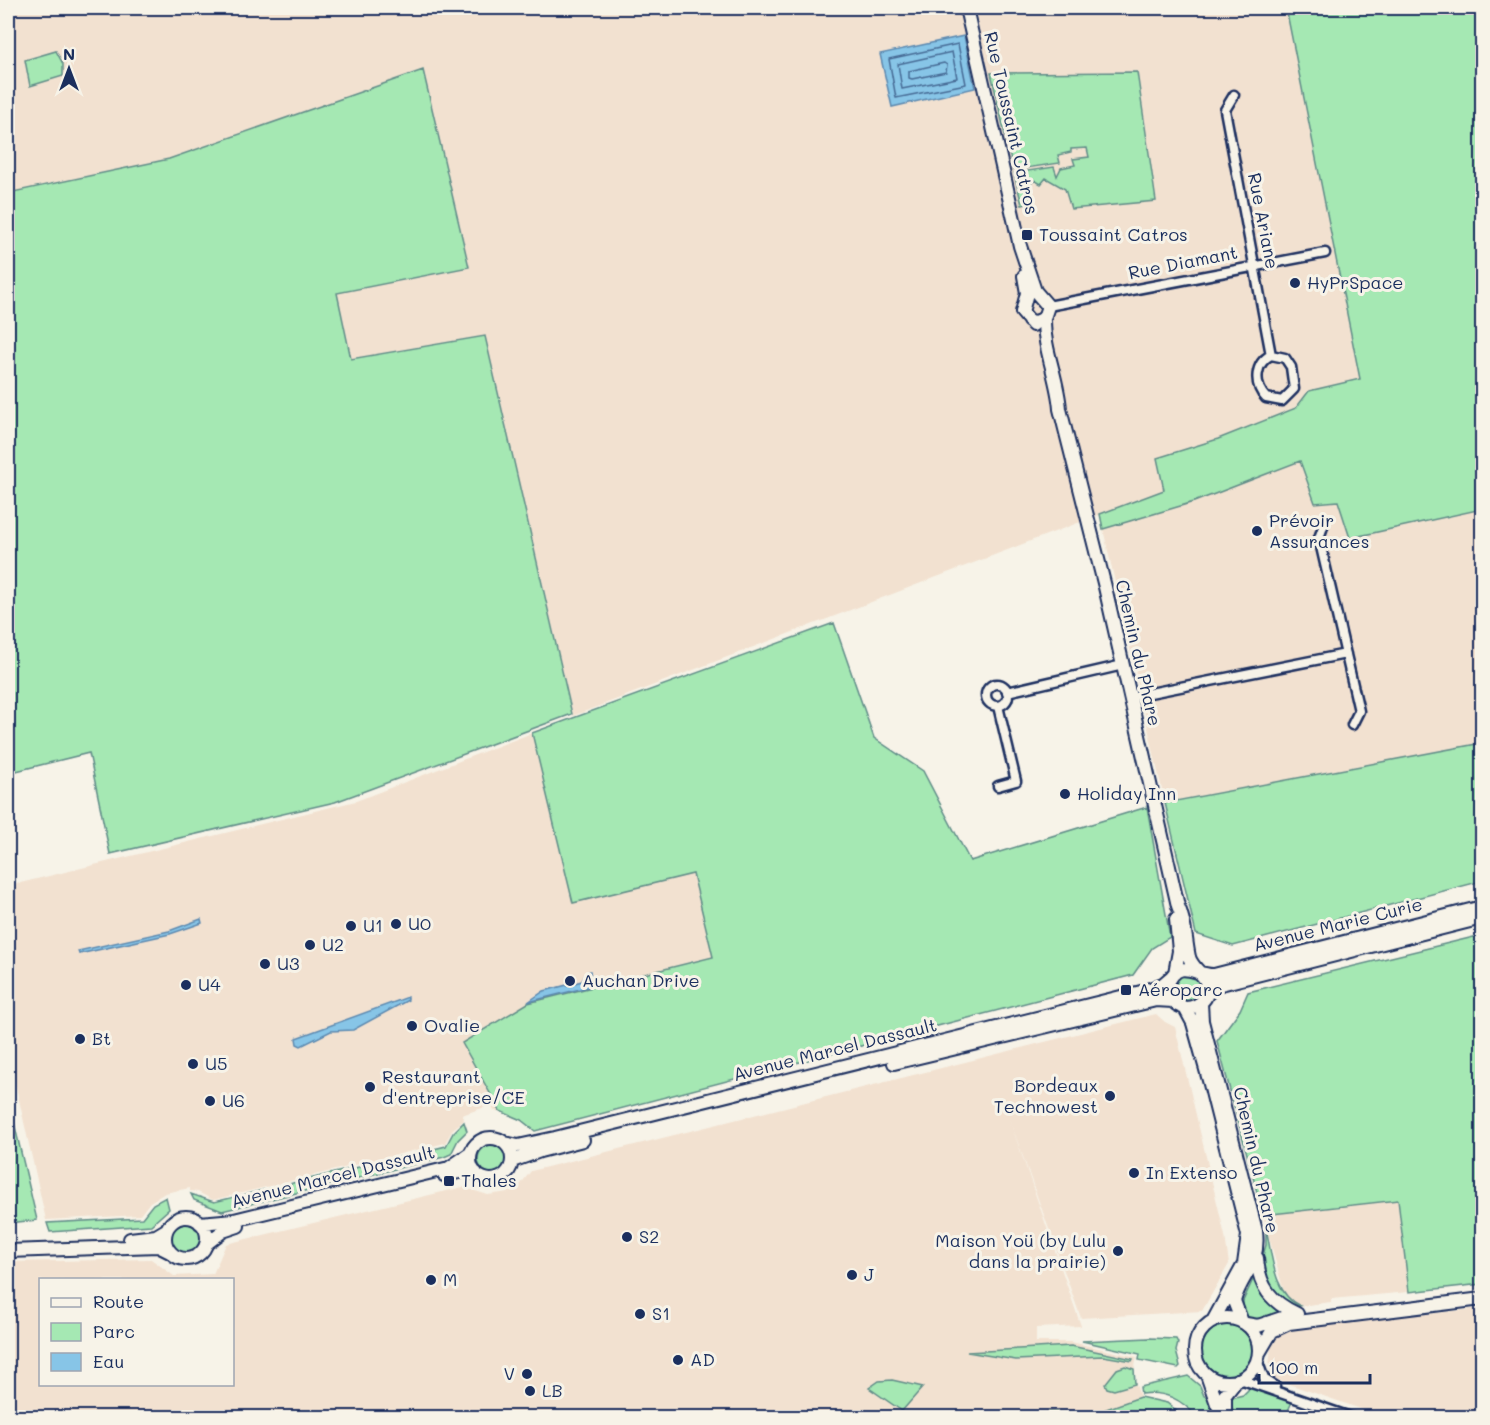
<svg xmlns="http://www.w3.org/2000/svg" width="1490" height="1425" font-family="Mali,sans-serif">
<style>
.built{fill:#f2e1d0;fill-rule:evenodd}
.green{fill:#a5e8b3;stroke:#608c88;stroke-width:1.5}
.water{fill:#87c5e7;stroke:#5c89b0;stroke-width:1.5}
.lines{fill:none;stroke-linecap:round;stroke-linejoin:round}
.shore{stroke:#466b95;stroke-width:1.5}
.street-casing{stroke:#1b2f5e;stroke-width:13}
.secondary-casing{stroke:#1b2f5e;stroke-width:16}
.street{stroke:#f7f3e8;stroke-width:8}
.secondary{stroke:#f7f3e8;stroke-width:12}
.poi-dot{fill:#1b2f5e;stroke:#f7f3e8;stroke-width:2}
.labels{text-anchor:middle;stroke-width:6;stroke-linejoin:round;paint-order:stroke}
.street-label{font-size:18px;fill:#1b2f5e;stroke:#f7f3e8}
.poi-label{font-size:18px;fill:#1b2f5e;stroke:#f7f3e8;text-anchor:start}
</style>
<rect width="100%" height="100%" fill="#f7f3e8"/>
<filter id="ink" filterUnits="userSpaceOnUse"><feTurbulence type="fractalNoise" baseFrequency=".0167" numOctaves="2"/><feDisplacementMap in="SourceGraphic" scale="12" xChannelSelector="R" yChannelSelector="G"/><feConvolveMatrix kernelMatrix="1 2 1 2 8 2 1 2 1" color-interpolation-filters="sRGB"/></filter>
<g filter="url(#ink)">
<!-- built -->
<path class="built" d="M8,8h1278l75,371 -52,12 -13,17 -78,31 -60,19 6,32 -591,226 -88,-380 -134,23 -15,-66 -167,-134 -161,34z
M1300,461l15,42 23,-2 117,13 27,-5v234l-317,60 -62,-274 91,-27z
M532,733l41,170 120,-29 21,83 -186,46 -66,40 38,68h-6l-3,-6 -29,10 2,5 -11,9 -8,14 -232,57 -15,-8 -8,-1v-3l-25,5 -15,9 -10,13 -94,5 -38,-169v-165l348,-85z
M1156,1014l9,8 10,5 50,209 4,28 -27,47 -121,7 -72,-200 72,208 -45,2v14h35l66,15 -4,18 7,22 -45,16 -28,-1 -24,6h-1035v-156l143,-3 23,17 39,-2 13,-30 237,-57 25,8 20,-3 12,-7 11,-14zM40,1280h192v104h-192z
M1398,1200l11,92 -78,7v3l-31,4 -15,-10 -22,-81z
M1482,1308v109h-98l-104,-36 -7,-4 -4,-11 2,-20 8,-13 26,-6z"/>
<!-- green -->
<path class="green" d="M1286,8h196v501l-132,29 -12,-37 -23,2 -15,-42 -106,41 -91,27 -3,-15 64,-24 -7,-32 61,-19 78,-31 13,-17 51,-12z
M56,51l7,13v12l-33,10 -5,-26z
M423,70l46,197 -132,26 14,66 134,-23 87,378 -237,88 -225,52 -21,-101 -81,20v-580l161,-34z
M1137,72l19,129 -85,8 -6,-20 -19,-11 -5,6 -7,-4 -6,7 3,4v12l-9,2 -8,-32 40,-6 3,9 4,-8 14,-3 -2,-6 16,-2 -2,-9 -16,1v3l-13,3 2,8 -47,7 -22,-97z
M834,623l40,115 49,33 47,90 177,-54 23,130 -18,11 -19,27 -598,156 -14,-11 -21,-9 -38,-68 66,-40 185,-46 -20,-83 -120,29 -41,-170z
M1482,743v138l-249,65 -37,-12 -31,-131z
M1482,935v349l-73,8 -11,-92 -135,15 -46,-174 23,-31 8,-18z
M1173 988a14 14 0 1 1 28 0a14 14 0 1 1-28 0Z
M8,1097l29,123 -29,3z
M464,1122l3,9 -9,9 -7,14 -7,3 -222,54 -28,-11 -3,-6 23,8 232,-56 7,-13z
M478 1159a14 14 0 1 1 28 0a14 14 0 1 1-28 0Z
M166,1197l3,12 -18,16 -101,7 -3,-9 95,-5 11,-14z
M171 1239a15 15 0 1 1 30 0a15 15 0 1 1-30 0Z
M1266,1228c6,26 7,66 34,78l-12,2 -16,-11 -12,-31 6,-21z
M1256,1273l25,39 -22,8 -15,-4 -1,-15z
M1202 1350a25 25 0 1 1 50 0a25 25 0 1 1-50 0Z
M1149,1338l27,1 2,4 -2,8 4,15 -2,2 -39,-8 1,-6 -58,-13z
M1071,1346l62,13 -1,2 -29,-5 -87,4 -49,-8z
M1125,1366l9,3 1,15 -21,6 -7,-2 -2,-4 12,-15z
M1188,1376l12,10 4,10 7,2 7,19h-21c-15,-17 -32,-27 -56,-23l-1,-7z
M892,1380l31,7 -21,24 -33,-23 10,-7z
M1255,1388l37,14 -7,15 -51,1 -3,-20 12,-3 6,-6z
M1140,1397l27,6 17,14h-141l4,-5 48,1z"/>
<!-- water -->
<path class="water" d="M964,36l11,52 -83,19 -12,-53z
M201,919l1,4 -32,11 -91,20 -1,-3 91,-20z
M590,971l2,15 -64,16 16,-11 38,-10 5,-9z
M408,997v3l-55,30 -22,1 -30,15 -4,-2 -1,-6z"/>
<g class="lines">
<!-- shore -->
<path class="shore" d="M958,44l8,40 -70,14 -7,-39z
M952,52l5,26 -55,11 -4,-25z
M944,63l3,2 -1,7 -34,7 -3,-1v-7z"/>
<defs>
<path id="street" d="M1234,95l-9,15 46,245c-16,8 -18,29 -5,43l16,3 12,-12 -3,-22 -6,-9 -14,-3
M1048,306l277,-53
M1325,521l-6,17 40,173 -7,14
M986 695a11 11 0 1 1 22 0a11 11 0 1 1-22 0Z
M1007,692l116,-27
M1130,697l216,-43
M998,786l18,-5 -18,-75
M1257,1360l7,19 11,7
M1240,1379l113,39"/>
<path id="secondary" d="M966,8l54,238 15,45 13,15 -4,12 -7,4 -8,-1
M1024,276l3,17 -5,19 11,13
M1044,318c-1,30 14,61 16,91l45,178 73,319c8,17 7,33 11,51 4,15 27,22 16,41 -5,7 -11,10 -20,10 -13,-4 -19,-12 -17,-25 11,-26 28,-7 46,-8l268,-68
M1175,973l4,-22 -3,-32
M1207,994l10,-9 265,-67
M1201,1003l1,18 54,210c4,36 -14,41 -22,70l8,21
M1185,1008l8,15 17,61 38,151 -4,29 -31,57
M894,1063l262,-63 17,1
M470 1159a21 21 0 1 1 42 0a21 21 0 1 1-42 0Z
M505,1143l13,3 37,-8 590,-147 18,-7 7,-6
M512,1161l28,-10 43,-11
M444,1175l20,-4 12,2
M165 1238a21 21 0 1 1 42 0a21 21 0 1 1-42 0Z
M200,1223l34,-3 215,-52 22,-15
M130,1239l26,-3 10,-6
M206,1244l17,-13 15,-5
M8,1251l150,-5 12,6
M1257,1258c2,29 14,44 40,56
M1195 1350a32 32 0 1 1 64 0a32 32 0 1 1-64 0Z
M1246,1324l12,2 27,-9
M1259,1353l13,-22 17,-8 193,-24
M1207,1375l10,29 8,14
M1225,1413v-18l12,-15"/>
</defs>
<!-- street casing -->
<use href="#street" class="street-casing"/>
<!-- secondary casing -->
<use href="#secondary" class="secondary-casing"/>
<!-- street -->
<use href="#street" class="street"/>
<!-- secondary -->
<use href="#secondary" class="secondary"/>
</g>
</g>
<!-- markers -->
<g class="poi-dot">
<rect x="1021" y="229" width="12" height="12" rx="3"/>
<circle cx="1295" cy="283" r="6"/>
<circle cx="1257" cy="531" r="6"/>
<circle cx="1065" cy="794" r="6"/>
<circle cx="396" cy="924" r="6"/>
<circle cx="351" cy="926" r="6"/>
<circle cx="310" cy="945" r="6"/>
<circle cx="265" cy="964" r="6"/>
<circle cx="570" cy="981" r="6"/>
<circle cx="186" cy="985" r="6"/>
<rect x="1120" y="984" width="12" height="12" rx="3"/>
<circle cx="412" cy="1026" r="6"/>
<circle cx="80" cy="1039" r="6"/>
<circle cx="193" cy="1064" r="6"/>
<circle cx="370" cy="1087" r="6"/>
<circle cx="1110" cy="1096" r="6"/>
<circle cx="210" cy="1101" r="6"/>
<circle cx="1134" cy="1173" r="6"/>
<rect x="443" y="1175" width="12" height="12" rx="3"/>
<circle cx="627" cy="1237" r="6"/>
<circle cx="1118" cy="1251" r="6"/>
<circle cx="852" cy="1275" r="6"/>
<circle cx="431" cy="1280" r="6"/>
<circle cx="640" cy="1314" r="6"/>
<circle cx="678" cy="1360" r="6"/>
<circle cx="527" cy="1374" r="6"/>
<circle cx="530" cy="1391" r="6"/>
</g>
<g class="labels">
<!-- street labels -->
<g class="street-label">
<text transform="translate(1011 123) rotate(77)" y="6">Rue Toussaint Catros</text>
<text transform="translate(1263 221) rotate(79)" y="6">Rue Ariane</text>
<text transform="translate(1183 263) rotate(-11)" y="6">Rue Diamant</text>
<text transform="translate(1138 653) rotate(77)" y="6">Chemin du Phare</text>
<text transform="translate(1338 925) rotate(-14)" y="6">Avenue Marie Curie</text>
<text transform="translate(835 1050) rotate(-14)" y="6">Avenue Marcel Dassault</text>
<text transform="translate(1256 1160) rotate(77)" y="6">Chemin du Phare</text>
<text transform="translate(333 1177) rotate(-14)" y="6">Avenue Marcel Dassault</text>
</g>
<!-- poi labels -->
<g class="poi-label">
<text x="1039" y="241">Toussaint Catros</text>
<text x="1307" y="289">HyPrSpace</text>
<text x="1269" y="527">Prévoir<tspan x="1269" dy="21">Assurances</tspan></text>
<text x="1077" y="800">Holiday Inn</text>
<text x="408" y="930">U0</text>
<text x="363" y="932">U1</text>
<text x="322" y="951">U2</text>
<text x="277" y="970">U3</text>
<text x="582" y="987">Auchan Drive</text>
<text x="198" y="991">U4</text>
<text x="1138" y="996">Aéroparc</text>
<text x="424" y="1032">Ovalie</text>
<text x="92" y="1045">Bt</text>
<text x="205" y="1070">U5</text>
<text x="382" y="1083">Restaurant<tspan x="382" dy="21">d'entreprise/CE</tspan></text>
<text x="1098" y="1092" text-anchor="end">Bordeaux<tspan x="1098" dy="21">Technowest</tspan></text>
<text x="222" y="1107">U6</text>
<text x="1146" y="1179">In Extenso</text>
<text x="461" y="1187">Thales</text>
<text x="639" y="1243">S2</text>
<text x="1106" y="1247" text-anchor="end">Maison Yoü (by Lulu<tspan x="1106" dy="21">dans la prairie)</tspan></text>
<text x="864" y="1281">J</text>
<text x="443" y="1286">M</text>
<text x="652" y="1320">S1</text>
<text x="690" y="1366">AD</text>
<text x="515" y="1380" text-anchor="end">V</text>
<text x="542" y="1397">LB</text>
</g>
</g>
<!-- margin -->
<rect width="1490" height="1425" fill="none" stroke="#f7f3e8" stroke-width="30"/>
<rect x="15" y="15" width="1460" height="1395" fill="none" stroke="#1b2f5e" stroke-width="2" filter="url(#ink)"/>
<!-- legend -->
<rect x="39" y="1278" width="195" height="108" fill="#f7f3e8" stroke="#9fa5b1" stroke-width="1.5"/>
<rect x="51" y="1298" width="30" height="9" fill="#f7f3e8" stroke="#9fa5b1" stroke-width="1.5"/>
<text x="93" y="1308" font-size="18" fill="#1b2f5e">Route</text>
<rect x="51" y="1323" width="30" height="18" fill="#a5e8b3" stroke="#9fa5b1" stroke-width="1.5"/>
<text x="93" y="1338" font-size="18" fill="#1b2f5e">Parc</text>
<rect x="51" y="1353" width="30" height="18" fill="#87c5e7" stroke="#9fa5b1" stroke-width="1.5"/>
<text x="93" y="1368" font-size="18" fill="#1b2f5e">Eau</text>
<!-- north arrow -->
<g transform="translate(69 69)" stroke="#f7f3e8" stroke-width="4.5" paint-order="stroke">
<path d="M0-4.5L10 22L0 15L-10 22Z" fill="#1b2f5e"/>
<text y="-9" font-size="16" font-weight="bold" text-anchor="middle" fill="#1b2f5e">N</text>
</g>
<!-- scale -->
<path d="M1259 1374v9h111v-9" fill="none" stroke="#1b2f5e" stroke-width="3"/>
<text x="1268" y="1374" font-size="18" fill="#1b2f5e" stroke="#f7f3e8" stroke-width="4.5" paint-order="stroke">100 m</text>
</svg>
